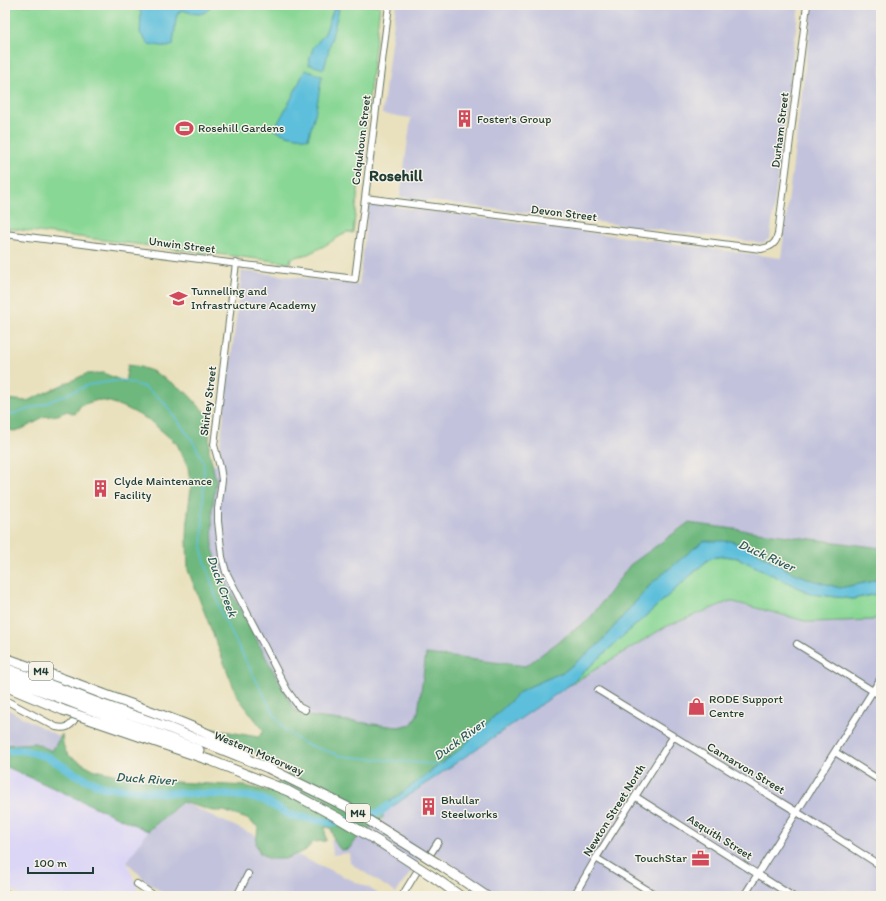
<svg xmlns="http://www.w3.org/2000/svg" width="886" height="901" font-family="Itim,sans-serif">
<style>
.built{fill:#dcd6f6}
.industrial{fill:#c2c2dc}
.green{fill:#89d795;stroke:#548a64}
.forest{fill:#6eb87e;stroke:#467a59}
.water{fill:#5dbfdb;stroke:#3e7e88}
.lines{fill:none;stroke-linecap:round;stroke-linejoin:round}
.stream{stroke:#5dbfdb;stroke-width:1.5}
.river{stroke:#5dbfdb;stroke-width:8}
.minor-casing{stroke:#667664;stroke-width:8}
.highway-casing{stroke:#667664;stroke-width:11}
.minor{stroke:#fff;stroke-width:6}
.highway{stroke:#fff;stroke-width:9}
.highway-bridge-casing{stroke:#667664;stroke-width:11;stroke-linecap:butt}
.highway-bridge{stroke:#fff;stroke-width:9}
.labels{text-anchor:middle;stroke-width:3;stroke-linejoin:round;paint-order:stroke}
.shield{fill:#f7f3e8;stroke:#60746a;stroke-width:1}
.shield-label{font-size:11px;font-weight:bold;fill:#1f3d34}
.poi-label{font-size:12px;fill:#1f3d34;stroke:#f7f3e8;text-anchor:start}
.street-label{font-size:12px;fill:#1f3d34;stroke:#f7f3e8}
.water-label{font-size:13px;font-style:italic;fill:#2e5e5e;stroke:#f7f3e8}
.district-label{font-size:16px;font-weight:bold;fill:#1f3d34;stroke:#f7f3e8}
</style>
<rect width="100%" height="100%" fill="#f7f3e8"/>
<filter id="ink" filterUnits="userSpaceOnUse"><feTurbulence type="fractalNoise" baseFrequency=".025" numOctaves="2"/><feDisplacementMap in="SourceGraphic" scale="8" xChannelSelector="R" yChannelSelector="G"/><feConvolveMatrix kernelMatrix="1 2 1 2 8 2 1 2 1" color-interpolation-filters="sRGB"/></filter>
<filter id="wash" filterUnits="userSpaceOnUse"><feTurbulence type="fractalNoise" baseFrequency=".012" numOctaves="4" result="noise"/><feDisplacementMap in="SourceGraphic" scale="16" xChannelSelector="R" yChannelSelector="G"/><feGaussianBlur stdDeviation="0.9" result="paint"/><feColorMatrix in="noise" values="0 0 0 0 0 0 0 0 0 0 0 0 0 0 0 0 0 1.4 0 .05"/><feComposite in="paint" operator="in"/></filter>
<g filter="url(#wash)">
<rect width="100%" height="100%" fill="#e9e1bd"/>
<!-- built -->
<path class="built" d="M5,766l143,65 -21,31 13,32 3,2h-121l-17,-11z"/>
<!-- industrial -->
<path class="industrial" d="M396,5h403l-29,233 -7,5 -363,-46 11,-79 -29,-4z
M813,5h68v543l-193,-25 -58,42 -40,53 -64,48 -100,-12 -8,59 -6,11 -14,3 -92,-11 -9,-3 -7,-11 -70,-130 -7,-23 -1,-38 4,-30 -4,-15 6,-4 24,-191 117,14 10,-82 412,55z
M730,601l79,21 63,-2 9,-4v280h-383l-70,-48 -32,45 -46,-30 -1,-10 -16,2 -2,-16h2l4,7 12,3 6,-9 28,-22v-5l185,-127 97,-59z
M5,708l55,29 -8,15 -17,-9 -30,2z
M182,802l187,86 13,8h-214l-21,-14 -20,-20 21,-31z"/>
<!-- green -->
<path class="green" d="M5,5h375l-27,228 -6,-1 -23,14 -16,8 -17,4 -1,5 -285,-35z
M724,556l14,2 73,36 42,5 28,-6v23l-9,4 -63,2 -79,-21 -65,26 -97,59 142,-128z"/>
<!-- forest -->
<path class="forest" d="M128,365l12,2 12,4 20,12 15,10 23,25 -1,32 7,31 -4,30 1,38 7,23 70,130 7,11 9,3 92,11 14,-3 6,-11 8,-59 100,12 64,-48 40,-53 58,-42 193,25v30l-12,4 -29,6 -28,-8 -21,-8 -38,-22 -22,-9 -79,42 -53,61 -34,27 -43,19 -65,62 -80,59 6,2v5l-28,22 -6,9 -8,1c-7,-7 -8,-13 -10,-22l-6,-1 1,14 -13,1 -7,8 -21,9h-16l-9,-6 -4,-9 2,-17 -11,-8 -23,-8h-11l-31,-9 -34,29 -143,-65v-21l30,-2 17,8 10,-17 1,10 3,8 5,5 24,13 45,10 105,6 23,5 25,-22 -49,-22 -31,-18 45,8 6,-6 -27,-35 -49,-126 -1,-30 1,-29 3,-22 -3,-22 -11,-23 -28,-24 -21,-11 -18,-7 -12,-2 -17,5 -6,9 -8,-3 -9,4 -16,2 -4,4 -16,8 -8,2 -9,-2v-30l22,2 59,-27 17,-1 22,9z"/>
<!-- water -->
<path class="water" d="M139,5h72c-6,13 -18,9 -29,5l-4,3 -2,6 -3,26 -5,2 -20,-3 -8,-11 1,-19z
M334,8l5,1 -15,60 -16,-5 5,-16 12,-15z
M305,70l17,6 -6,34 -8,29 -22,-4 -12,-5 18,-33z
M704,541h27l22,9 38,22 21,8 28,8 29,-6 12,-4v15l-28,6 -42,-5 -73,-36 -14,-2 -14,2 -142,128 -185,127 -6,-2 80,-59 65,-62 43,-19 34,-27 53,-61 41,-34z"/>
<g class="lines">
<!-- stream -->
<path class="stream" d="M5,414h7l35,-11 41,-18 34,-5 22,7 19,14 29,39 12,23 -2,89 19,61 49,94 14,22 19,14 38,13 100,9"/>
<!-- river -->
<path class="river" d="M5,751l18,-1 25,7 29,18 26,12 51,5 76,3 21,2 13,3 25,15 45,8 24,-4 22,-7 8,-6"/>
</g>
</g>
<g filter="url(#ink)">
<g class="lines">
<defs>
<path id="minor" d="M365,198l396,51c10,-2 15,-5 17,-15l29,-229
M5,234l350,45 10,-81 24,-193
M236,263l-22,182 6,22 1,6 1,7 -4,29v12l4,36 4,15 61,118 12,17 6,3
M797,644l84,52
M598,690l199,122 84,54
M5,700l51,27c10,2 14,0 19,-8
M835,752l46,29
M636,797l156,99
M431,853l7,-11
M596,858l61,38
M137,884l18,12
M237,896l11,-22
M402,896l14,-23
M574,896l22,-38 77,-121
M744,896l137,-218"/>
<path id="highway" d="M5,658l72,26
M5,668l67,25
M5,677l63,24
M5,686l58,24
M103,694c48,18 100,33 144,61
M98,703l71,25 99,40
M94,711l67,24 38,15
M89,719l123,42 76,30
M443,867l43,29
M435,878l25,18
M5,895l3,1"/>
</defs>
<!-- minor casing -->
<use href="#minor" class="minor-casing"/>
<!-- highway casing -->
<use href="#highway" class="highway-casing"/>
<!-- minor -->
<use href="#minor" class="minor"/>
<!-- highway -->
<use href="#highway" class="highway"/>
<defs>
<path id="highway-bridge" d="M77,684l26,10
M72,693l26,10
M68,701l26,10
M63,710l26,9
M268,768l79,39 66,41 30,19
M288,791l52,28 41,24 54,35"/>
</defs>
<!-- highway-bridge casing -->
<use href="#highway-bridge" class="highway-bridge-casing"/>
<!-- highway-bridge -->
<use href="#highway-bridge" class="highway-bridge"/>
</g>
</g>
<!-- icons -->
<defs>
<symbol id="building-bare" viewBox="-9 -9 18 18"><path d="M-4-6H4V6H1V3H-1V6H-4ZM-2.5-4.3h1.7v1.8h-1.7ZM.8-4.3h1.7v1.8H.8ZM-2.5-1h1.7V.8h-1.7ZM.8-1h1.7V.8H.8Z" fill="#d1495b" stroke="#f7f3e8" stroke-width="2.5" paint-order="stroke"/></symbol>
<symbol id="stadium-bare" viewBox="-9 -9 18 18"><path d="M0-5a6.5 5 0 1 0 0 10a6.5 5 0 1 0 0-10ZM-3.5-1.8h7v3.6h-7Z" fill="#d1495b" stroke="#f7f3e8" stroke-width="2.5" paint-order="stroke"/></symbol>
<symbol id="university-bare" viewBox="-9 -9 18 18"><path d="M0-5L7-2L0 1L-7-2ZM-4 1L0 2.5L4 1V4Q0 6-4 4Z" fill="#d1495b" stroke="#f7f3e8" stroke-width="2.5" paint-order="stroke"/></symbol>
<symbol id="shop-bare" viewBox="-9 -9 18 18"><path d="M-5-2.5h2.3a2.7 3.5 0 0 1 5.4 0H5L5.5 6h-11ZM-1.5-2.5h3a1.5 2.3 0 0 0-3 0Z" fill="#d1495b" stroke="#f7f3e8" stroke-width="2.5" paint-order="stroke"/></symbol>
<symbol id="office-bare" viewBox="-9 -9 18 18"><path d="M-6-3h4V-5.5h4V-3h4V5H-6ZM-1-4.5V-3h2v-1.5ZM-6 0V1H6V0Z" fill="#d1495b" stroke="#f7f3e8" stroke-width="2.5" paint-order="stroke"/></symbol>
</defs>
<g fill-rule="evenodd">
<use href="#building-bare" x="452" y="106" width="25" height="25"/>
<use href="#stadium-bare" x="172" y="116" width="25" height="25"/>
<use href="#university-bare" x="166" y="286" width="25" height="25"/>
<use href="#building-bare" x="88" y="476" width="25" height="25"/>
<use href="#shop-bare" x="684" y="694" width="25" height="25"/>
<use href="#building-bare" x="416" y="794" width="25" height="25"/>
<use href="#office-bare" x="688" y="846" width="25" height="25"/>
</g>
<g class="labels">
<!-- shield labels -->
<g class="shield">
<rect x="29" y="662" width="24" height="18" rx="3"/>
<rect x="346" y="804" width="24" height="18" rx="3"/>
</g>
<g class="shield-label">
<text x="41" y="675">M4</text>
<text x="358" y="817">M4</text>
</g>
<!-- poi labels -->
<g class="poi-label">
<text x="477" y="123">Foster's Group</text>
<text x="198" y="132">Rosehill Gardens</text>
<text x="191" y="295">Tunnelling and<tspan x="191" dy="14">Infrastructure Academy</tspan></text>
<text x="114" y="485">Clyde Maintenance<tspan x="114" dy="14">Facility</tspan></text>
<text x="709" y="703">RODE Support<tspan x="709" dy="14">Centre</tspan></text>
<text x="441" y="804">Bhullar<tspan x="441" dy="14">Steelworks</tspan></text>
<text x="687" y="862" text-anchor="end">TouchStar</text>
</g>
<!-- street labels -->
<g class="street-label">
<text transform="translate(780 130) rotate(-83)" y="4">Durham Street</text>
<text transform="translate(361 140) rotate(-83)" y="4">Colquhoun Street</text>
<text transform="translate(564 213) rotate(7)" y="4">Devon Street</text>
<text transform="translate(182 245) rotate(7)" y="4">Unwin Street</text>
<text transform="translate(208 401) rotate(-83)" y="4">Shirley Street</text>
<text transform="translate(259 753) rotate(23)" y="4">Western Motorway</text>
<text transform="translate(746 768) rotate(31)" y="4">Carnarvon Street</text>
<text transform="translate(614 810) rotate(-58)" y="4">Newton Street North</text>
<text transform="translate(720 837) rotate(32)" y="4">Asquith Street</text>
</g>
<!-- water labels -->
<g class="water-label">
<text transform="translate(767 555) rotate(24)" y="5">Duck River</text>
<text transform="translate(223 586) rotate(70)" y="5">Duck Creek</text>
<text transform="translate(459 739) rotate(-36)" y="5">Duck River</text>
<text transform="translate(146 778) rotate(4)" y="5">Duck River</text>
</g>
<!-- district labels -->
<g class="district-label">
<text x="396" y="181">Rosehill</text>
</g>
</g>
<!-- margin -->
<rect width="886" height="901" fill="none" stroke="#f7f3e8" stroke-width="20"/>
<!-- scale -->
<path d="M28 867v6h65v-6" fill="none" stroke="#1f3d34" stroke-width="2"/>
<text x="34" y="867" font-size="12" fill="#1f3d34" stroke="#f7f3e8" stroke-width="3" paint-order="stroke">100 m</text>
</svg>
